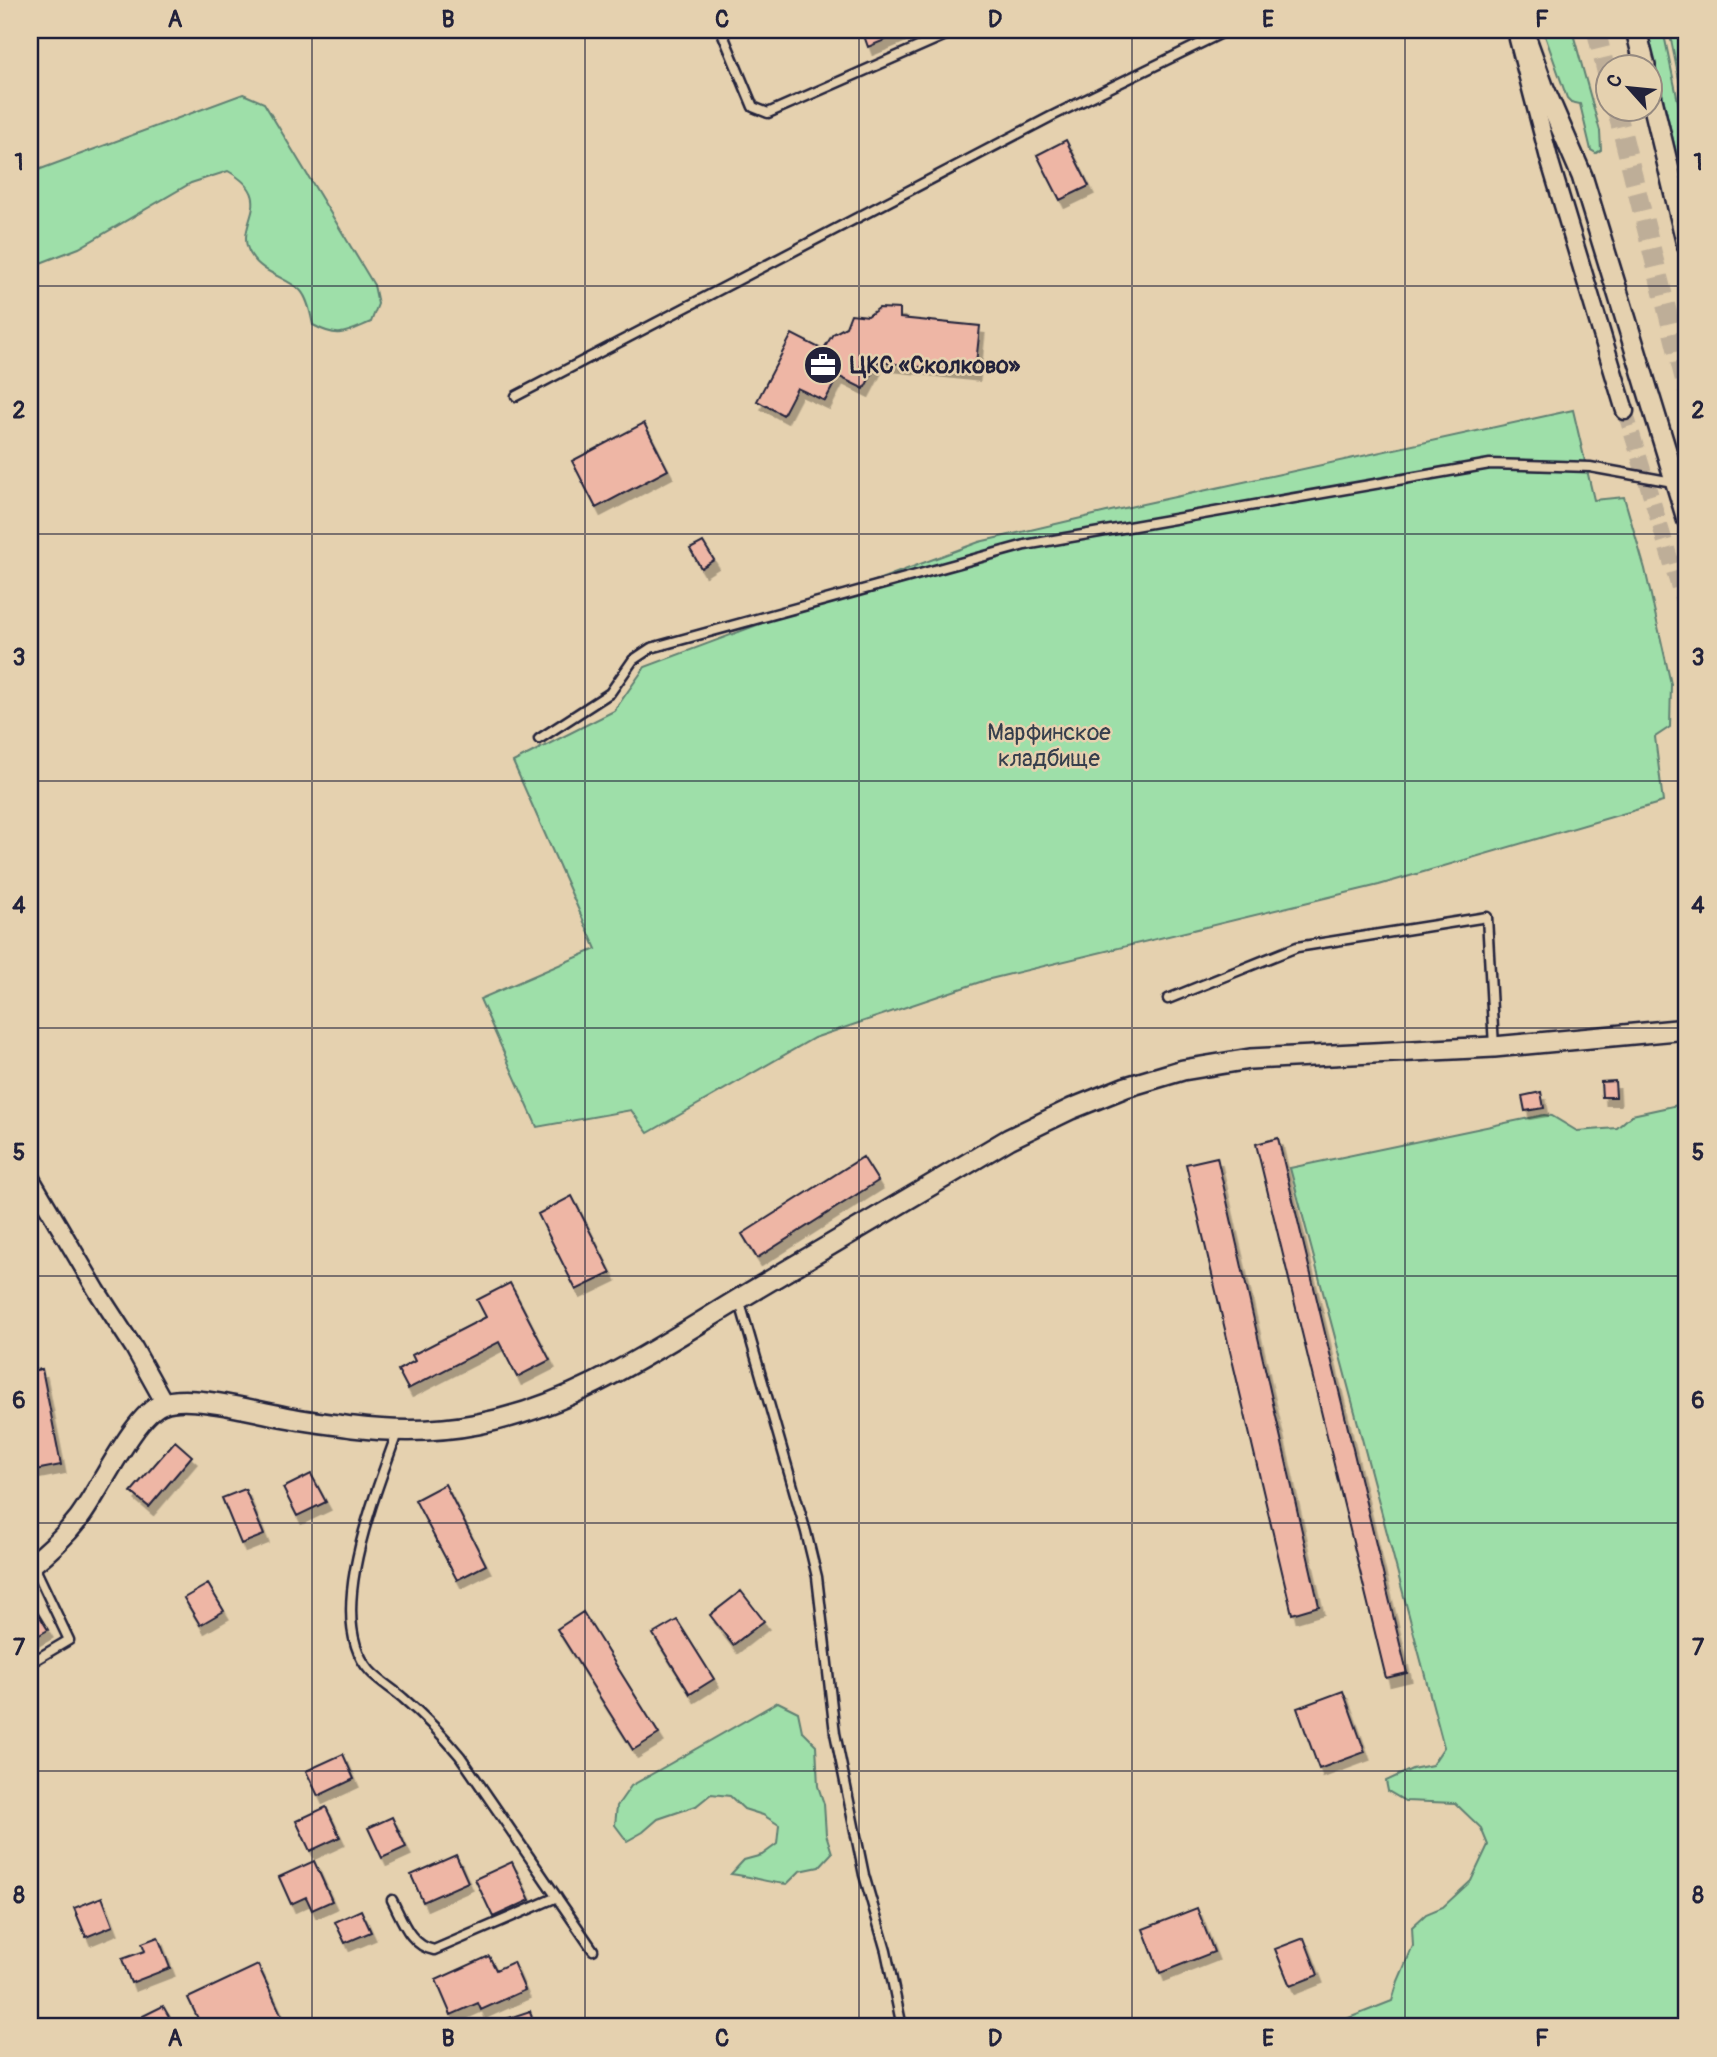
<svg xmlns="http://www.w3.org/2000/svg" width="1717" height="2057" font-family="Pangolin,sans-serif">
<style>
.green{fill:#9edfa9;stroke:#608072;stroke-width:2}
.building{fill:#eeb6a5;stroke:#22223b;stroke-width:2;filter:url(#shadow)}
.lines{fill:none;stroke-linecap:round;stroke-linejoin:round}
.minor-tunnel{stroke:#beae98;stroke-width:16;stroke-dasharray:16 8;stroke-linecap:butt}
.tertiary-tunnel{stroke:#beae98;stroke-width:19;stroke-dasharray:19 10;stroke-linecap:butt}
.service-casing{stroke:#22223b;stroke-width:13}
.minor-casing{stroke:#22223b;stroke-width:21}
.tertiary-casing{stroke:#22223b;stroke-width:24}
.service{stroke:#e5d1af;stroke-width:8}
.minor{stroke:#e5d1af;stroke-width:16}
.tertiary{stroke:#e5d1af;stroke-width:19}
.grid{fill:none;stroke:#22223b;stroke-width:2;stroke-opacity:0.55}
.labels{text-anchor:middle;stroke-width:5;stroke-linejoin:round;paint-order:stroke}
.poi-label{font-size:23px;font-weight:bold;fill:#22223b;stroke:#e5d1af;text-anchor:start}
.park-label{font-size:23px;fill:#353e4c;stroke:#e5d1af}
.neatline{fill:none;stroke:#22223b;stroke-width:2.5}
.grid-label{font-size:23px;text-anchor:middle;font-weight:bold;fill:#22223b}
</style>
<defs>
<filter id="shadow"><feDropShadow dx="4.5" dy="8" stdDeviation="0" flood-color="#0004"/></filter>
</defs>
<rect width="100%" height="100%" fill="#e5d1af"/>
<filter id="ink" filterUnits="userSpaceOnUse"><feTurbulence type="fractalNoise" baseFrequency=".0143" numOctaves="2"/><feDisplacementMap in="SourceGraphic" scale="14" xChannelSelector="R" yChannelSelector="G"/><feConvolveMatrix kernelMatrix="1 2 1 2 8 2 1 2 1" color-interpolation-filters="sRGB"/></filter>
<g filter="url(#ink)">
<!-- green -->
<path class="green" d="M1543,30h29l28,101 1,19 -5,3 -5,-3 -11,-46 -9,-2 -4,-4z
M1647,30h16l24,114v55z
M1669,30h18v88z
M243,94l21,9 110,182 4,19 -7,18c-26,11 -32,17 -58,3 -2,-10 -5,-27 -13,-35 -15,-13 -38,-17 -49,-35 -20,-31 30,-54 -23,-84l-37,12 -112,65 -49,19v-94z
M1573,410l21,90 30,-3 21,72 26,115 -1,43 -15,10 8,65 -284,83 -393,95 -172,58 -166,95 -17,-23 -94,17 -57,-128 116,-50 -83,-187 101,-51 31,-44 334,-125 132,-31z
M1687,1103v924h-361l66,-26 6,-20 15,-35 -1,-19 14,-13 17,-7 28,-26 17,-36 -7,-17 -26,-25 -50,-2 -17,-10 -2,-10 26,-12 20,-4 12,-18 -154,-579 254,-53 8,1 25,15 40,-3 15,-13z
M778,1702l20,10 4,19 14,14 2,41 6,18 2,30 6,19 -13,14 -19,4 -13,13c-20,-1 -36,-8 -56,-10l13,-14 18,-5 15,-11 2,-19 -16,-10 -19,-6 -14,-13 -19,-2 -15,12 -38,13 -15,13 -16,9 -12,-16 2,-19 14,-20z"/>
<!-- building -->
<path class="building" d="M862,30h47l-41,17z
M1066,140l23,46 -29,14 -23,-45z
M879,308l21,1v9l80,8 -5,47 -97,-11 -14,27 -26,-13 -13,25 -28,-13 -14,27 -26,-14 35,-67 31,16 10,-16 13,-7 5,-13 17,2z
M644,423l24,47 -72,38 -24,-47z
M703,542l11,18 -13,8 -11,-19z
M1615,1081l1,16h-14l-1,-15z
M1541,1092l3,16 -19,3 -3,-15z
M1278,1138l129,535 -21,5 -130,-534z
M863,1157l15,24 -121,77 -15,-24z
M1217,1157l102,449 -27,8 -106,-450z
M572,1196l39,77 -35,17 -38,-76z
M510,1283l40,77 -33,17 -18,-35 -91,47 -10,-19 17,-9 -3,-6 74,-38 -9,-17z
M42,1369l19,96 -31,6v-100z
M175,1441l17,15 -43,51 -18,-15z
M311,1474l15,28 -29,14 -14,-28z
M445,1484l41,81 -29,15 -42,-80z
M245,1489l19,46 -23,9 -19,-46z
M208,1584l16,27 -24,14 -16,-27z
M741,1591l23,30 -31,24 -23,-30z
M30,1600l18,30 -18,10z
M583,1612l76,122 -26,16 -76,-121z
M677,1620l37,59 -24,15 -37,-60z
M1343,1691l22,61 -46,17 -22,-61z
M343,1754l11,25 -36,17 -12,-25z
M326,1807l14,30 -30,14 -14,-30z
M392,1817l14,30 -24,11 -14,-30z
M456,1855l12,27 -45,20 -12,-27z
M314,1861l18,40 -20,9 -6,-13 -15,7 -12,-27z
M512,1862l18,38 -37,17 -18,-38z
M102,1897l11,29 -27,11 -12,-29z
M1197,1908l17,44 -54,21 -17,-44z
M361,1910l10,22 -26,11 -10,-21z
M158,1937l12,31 -39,15 -9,-24 23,-8 -3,-8z
M1304,1938l14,37 -28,11 -15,-37z
M489,1956l7,14 17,-8 12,28 -44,20 -3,-7 -27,12 -15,-35z
M258,1965l29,62h-85l-14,-29z
M163,2006l12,21h-26l-6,-11z
M530,2011l5,16h-53z"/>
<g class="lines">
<!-- minor-tunnel -->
<path class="minor-tunnel" d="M1625,411l62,203"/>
<!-- tertiary-tunnel -->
<path class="tertiary-tunnel" d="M1596,30l12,49
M1616,108l71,282"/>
<defs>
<path id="service" d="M721,30l32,77 15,6 189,-83
M516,396l536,-280 176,-86
M539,739l71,-46 23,-33 18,-12 374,-103 465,-81 100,3 83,15
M1168,999l129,-52 190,-30 7,130
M739,1299l67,233 11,45 18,156 29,142 22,76 16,76
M398,1430c-20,59 -76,188 -28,241 9,10 23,18 33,27 21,18 39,36 57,58l133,194
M30,1663l39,-23 -36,-76
M392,1900c10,19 18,46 42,50l123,-53"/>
<path id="minor" d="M1518,39l32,123 75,249
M30,1177l67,114 37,57 30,54"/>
<path id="tertiary" d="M1523,30l20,56 39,90 105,343
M1636,30l9,36
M1650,91l37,154
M30,1566c18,-14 35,-30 49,-48 21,-27 54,-102 83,-114 26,-12 99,9 129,14 20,4 41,6 62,9 41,5 84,5 125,-3 96,-18 178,-75 261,-125 90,-53 180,-106 270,-160l62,-30 55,-22 57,-17 67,-11 244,-12 193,-18"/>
</defs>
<!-- service casing -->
<use href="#service" class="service-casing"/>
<!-- minor casing -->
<use href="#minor" class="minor-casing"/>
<!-- tertiary casing -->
<use href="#tertiary" class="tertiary-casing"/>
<!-- service -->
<use href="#service" class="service"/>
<!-- minor -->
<use href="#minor" class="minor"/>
<!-- tertiary -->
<use href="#tertiary" class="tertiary"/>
</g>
</g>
<!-- grid -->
<path class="grid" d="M312,30v1997M585,30v1997M859,30v1997M1132,30v1997M1405,30v1997M30,286h1657M30,534h1657M30,781h1657M30,1028h1657M30,1276h1657M30,1523h1657M30,1771h1657"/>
<!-- icons -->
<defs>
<symbol id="office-disc" viewBox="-11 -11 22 22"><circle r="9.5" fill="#22223b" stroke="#e5d1af"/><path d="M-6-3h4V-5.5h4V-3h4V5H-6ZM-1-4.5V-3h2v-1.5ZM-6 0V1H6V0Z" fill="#fff"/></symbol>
</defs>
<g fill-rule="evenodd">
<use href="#office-disc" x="801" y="343" width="44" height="44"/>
</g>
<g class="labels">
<!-- poi labels -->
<g class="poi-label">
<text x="850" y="373">ЦКС «Сколково»</text>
</g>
<!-- park labels -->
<g class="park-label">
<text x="1049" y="740">Марфинское<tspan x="1049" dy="26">кладбище</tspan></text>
</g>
</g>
<!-- margin -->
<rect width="1717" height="2057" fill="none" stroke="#e5d1af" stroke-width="77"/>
<!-- north arrow -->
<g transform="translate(1629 88) rotate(297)"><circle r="33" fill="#e5d1af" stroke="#978b81" stroke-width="2"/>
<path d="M0-5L12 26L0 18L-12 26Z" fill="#22223b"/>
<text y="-10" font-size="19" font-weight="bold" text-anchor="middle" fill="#22223b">С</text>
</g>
<rect x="38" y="38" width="1640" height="1980" class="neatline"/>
<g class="grid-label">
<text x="175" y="27">A</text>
<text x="448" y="27">B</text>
<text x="722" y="27">C</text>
<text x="995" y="27">D</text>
<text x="1268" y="27">E</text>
<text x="1542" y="27">F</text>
<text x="19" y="170">1</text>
<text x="1698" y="170">1</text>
<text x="19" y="418">2</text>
<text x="1698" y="418">2</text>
<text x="19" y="665">3</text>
<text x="1698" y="665">3</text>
<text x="19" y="913">4</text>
<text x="1698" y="913">4</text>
<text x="19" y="1160">5</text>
<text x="1698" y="1160">5</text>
<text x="19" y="1408">6</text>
<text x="1698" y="1408">6</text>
<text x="19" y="1655">7</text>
<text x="1698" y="1655">7</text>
<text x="19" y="1903">8</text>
<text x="1698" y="1903">8</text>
<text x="175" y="2046">A</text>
<text x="448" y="2046">B</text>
<text x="722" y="2046">C</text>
<text x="995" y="2046">D</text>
<text x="1268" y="2046">E</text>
<text x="1542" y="2046">F</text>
</g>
</svg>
